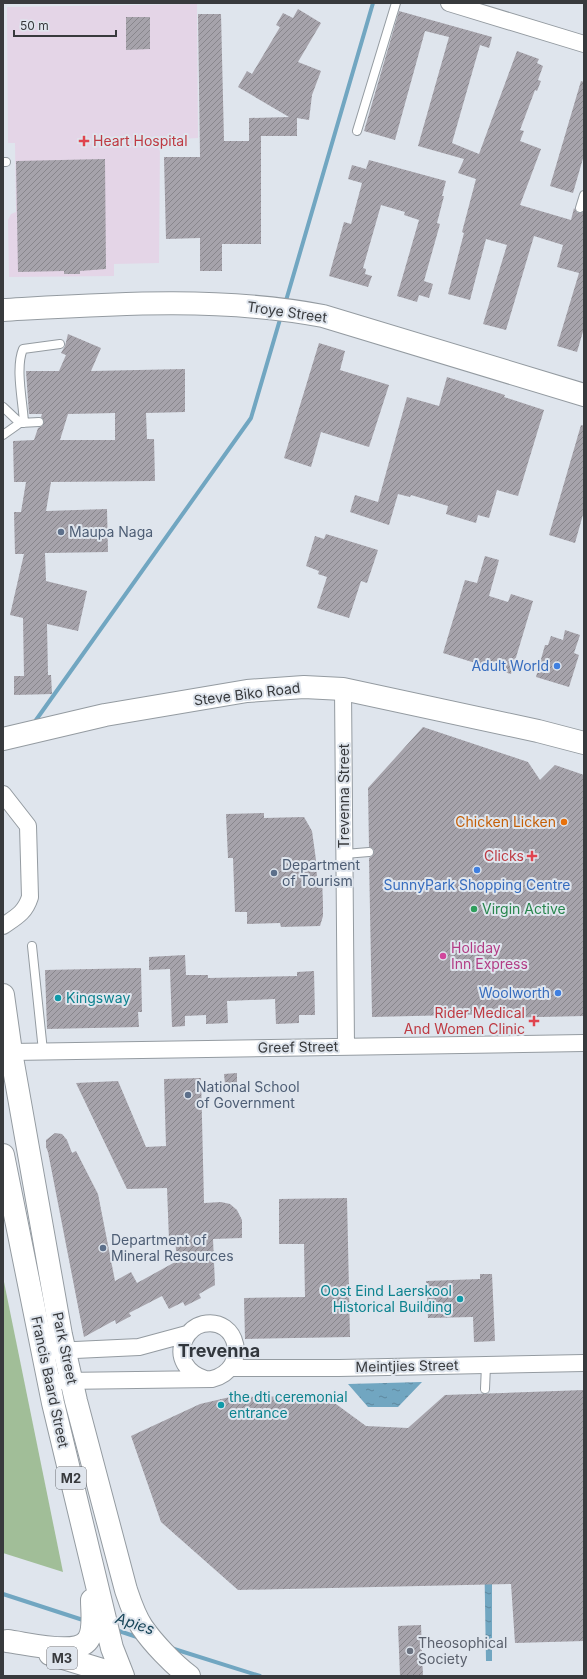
<svg xmlns="http://www.w3.org/2000/svg" width="587" height="1679" font-family="Inter,sans-serif">
<style>
.medical{fill:#e4d5e7}
.green{fill:#a1be98}
.water{fill:url(#water-ripples)}
.lines{fill:none;stroke-linecap:round;stroke-linejoin:round}
.stream{stroke:#71a6c1;stroke-width:4}
.building{fill:url(#building-hatch);fill-rule:evenodd}
.lane-casing{stroke:#949ba1;stroke-width:10}
.street-casing{stroke:#949ba1;stroke-width:18}
.secondary-casing{stroke:#949ba1;stroke-width:24}
.primary-casing{stroke:#949ba1;stroke-width:24}
.lane{stroke:#fff;stroke-width:8}
.street{stroke:#fff;stroke-width:16}
.secondary{stroke:#fff;stroke-width:22}
.primary{stroke:#fff;stroke-width:22}
.health-dot{fill:#e0444e;stroke:#dfe5ed;stroke-width:1.5}
.service-dot{fill:#5c6f8a;stroke:#dfe5ed;stroke-width:1.5}
.shop-dot{fill:#3f7fe0;stroke:#dfe5ed;stroke-width:1.5}
.food-dot{fill:#e8710a;stroke:#dfe5ed;stroke-width:1.5}
.leisure-dot{fill:#2e9e5b;stroke:#dfe5ed;stroke-width:1.5}
.hotel-dot{fill:#d1479c;stroke:#dfe5ed;stroke-width:1.5}
.culture-dot{fill:#0f9aa8;stroke:#dfe5ed;stroke-width:1.5}
.worship-dot{fill:#6b7280;stroke:#dfe5ed;stroke-width:1.5}
.labels{text-anchor:middle;stroke-width:4;stroke-linejoin:round;paint-order:stroke}
.shield{fill:#dfe5ed;stroke:#6a6d72;stroke-width:1}
.shield-label{font-size:13px;font-weight:bold;fill:#383a3d}
.health-label{font-size:14px;fill:#be3a42;stroke:#dfe5ed;text-anchor:end}
.street-label{font-size:14px;fill:#383a3d;stroke:#dfe5ed}
.service-label{font-size:14px;fill:#4e5e75;stroke:#dfe5ed;text-anchor:start}
.shop-label{font-size:14px;fill:#366cbe;stroke:#dfe5ed;text-anchor:end}
.food-label{font-size:14px;fill:#c56008;stroke:#dfe5ed;text-anchor:end}
.leisure-label{font-size:14px;fill:#27864d;stroke:#dfe5ed;text-anchor:start}
.hotel-label{font-size:14px;fill:#b23c85;stroke:#dfe5ed;text-anchor:start}
.culture-label{font-size:14px;fill:#0d838f;stroke:#dfe5ed;text-anchor:start}
.worship-label{font-size:14px;fill:#5b616d;stroke:#dfe5ed;text-anchor:start}
.water-label{font-size:15px;font-style:italic;fill:#194659;stroke:#dfe5ed}
.district-label{font-size:18px;font-weight:bold;fill:#32373d;stroke:#dfe5ed}
</style>
<defs>
<pattern id="water-ripples" width="26" height="14" patternUnits="userSpaceOnUse"><rect width="26" height="14" fill="#71a6c1"/><path d="M2 4q2-2 4 0t4 0M15 11q2-2 4 0t4 0" fill="none" stroke="#5e889e"/></pattern>
<pattern id="building-hatch" width="6" height="6" patternUnits="userSpaceOnUse"><rect width="6" height="6" fill="#a6a3ab"/><path d="M-1 1l2-2M0 6l6-6M5 7l2-2" fill="none" stroke="#88868c"/></pattern>
</defs>
<rect width="100%" height="100%" fill="#dfe5ed"/>
<!-- medical -->
<path class="medical" d="M197,4l1,134 -38,2 -1,123 -45,1v12l-105,1 -1,-57 3,-6 5,-2 -1,-69h-7l-1,-136z"/>
<!-- green -->
<path class="green" d="M3,1277l60,295 -60,-19z"/>
<!-- water -->
<path class="water" d="M422,1382l-24,25h-30l-20,-23z
M492,1543v118h-6l-2,-117z"/>
<g class="lines">
<!-- stream -->
<path class="stream" d="M285,304l88,-301
M36,720l215,-302 30,-102
M3,1594l83,27
M116,1630l24,8
M171,1648l89,28"/>
</g>
<!-- building -->
<path class="building" d="M298,9l23,14 -23,39 23,9 -9,24 -3,25 -12,-2v18h-36v108h-39v27h-22v-33l-34,1 -2,-82h36l-2,-143h23l3,127h25v-23l40,-1 -51,-30 9,-16 5,3 28,-47 -4,-2 7,-12 10,5z
M399,11l93,26 -3,11 -9,-3 -28,98 27,11 38,-103 22,8 -2,4 6,3 -5,14 3,1 -4,10 -2,-1 -15,40 4,1 -4,10 21,8 -21,56 51,15 3,-12 4,5 6,-1v116l-7,24 -20,-6 22,-73 -22,-6 6,-22 -29,-9 -28,94 -23,-6 24,-79 -21,-6 -16,61 -22,-6 16,-61 -2,-1 14,-53 -18,-6 6,-14 -46,-13 31,-109 -24,-6 -30,109 -31,-9z
M126,17h24v32l-24,1z
M581,81l3,1v73l-11,38 -23,-7z
M105,159l1,110 -26,2v3h-16v-3l-46,1 -2,-111z
M369,160l77,21 -4,15h2l-7,27 3,1 -16,57 9,3 -4,14 -10,-3 -2,7 -20,-6 22,-76 -15,-5 1,-3 -24,-7 -18,63 3,1 -1,5 7,2 -4,11 -39,-11 15,-54 7,2 11,-41 -14,-4 4,-14 14,4z
M68,334l33,14 -10,23 94,-2v43l-39,1 1,26h7l1,42 -104,1 -5,29 61,-2 1,43 -63,1 1,28 41,10 -9,40 -31,-7 1,51h3l1,19 -38,1v-19h10l-1,-58 -13,-3 14,-61h-9l-1,-42h7l5,-30h-12l-1,-41 21,-1 4,-12 4,-2 2,-4 -3,-5 1,-3h-13l-3,-43h33l7,-16 -5,-2 4,-7zM115,413v27h-55l8,-26z
M319,343l26,8 -5,19 49,15 -20,62 -48,-15 -10,35 -27,-9z
M447,377l58,18 -1,2 40,13 -26,86 -21,-6 -8,28 -11,-3 -2,8 -30,-9 2,-8 -37,-11 -1,2 -12,-3 -9,31 -39,-13 5,-17 23,7 29,-105 32,9z
M581,425l3,1v85l-9,32 -26,-8z
M326,534l52,16 -11,33 -6,-2 -12,37 -32,-10 10,-31 -9,-3 1,-3 -13,-5 9,-30 9,3z
M485,556l14,4 -10,36 19,6 3,-8 22,7 -22,73 -68,-21 22,-73 12,3z
M565,630l15,5 -6,18 5,2 -10,32 -33,-10 9,-32h3l3,-9 12,4z
M423,727l105,35 12,18 15,-15 29,10v241l-87,2v-4l-125,3 -3,-159 3,-2 2,-4 -1,-3 -4,-2 -1,-59z
M264,813v5l40,-1 8,14 4,29 1,17h5l1,28v11l-3,10 -39,1 -1,-4 -33,1v-12h-12l-2,-54h-5l-2,-44z
M185,955l1,20h22v3l89,-2v-4l17,-1 1,44h-16v8l-23,1 -1,-25 -48,2 1,22 -22,1v-9l-21,1v10l-13,1 -2,-58 -21,1v-13z
M141,968l1,44h-4l1,15 -92,2 -2,-59z
M237,1073v11h-12l-1,-10z
M201,1078l3,125 17,-1 9,2 7,6 5,10v18l-29,1 2,46 -16,9 2,4 -16,8 -2,-4 -14,7 -7,-13 -33,17 2,3 -15,8 -1,-4 -31,17 -36,-185 -2,-5v-7l9,-7 7,1 5,6 5,13 4,-2 22,43 17,87 16,-9 6,11 40,-22 -2,-22 -6,1 -2,-52 -40,1 -51,-106 42,-2 28,66 20,-1 -2,-67z
M347,1198l3,139 -105,2 -1,-41 61,-1 -1,-53h-25v-45z
M480,1274h12l3,67 -21,1 -1,-25 -45,1 -2,-37 54,-2z
M584,1390v251l-69,2 -4,-59 -273,6 -77,-68 -30,-86 69,-32 30,-7 95,-1 41,30 42,2 37,-33z
M421,1625l2,51h-23l-2,-50z"/>
<g class="lines">
<defs>
<path id="lane" d="M357,131l39,-128
M3,162h3
M580,208l4,-13
M3,407l17,16
M24,423c-1,-21 -9,-55 -1,-74l37,-5
M3,435l17,-12 19,-1
M345,854l24,-2
M32,946l11,105
M485,1389l1,-24"/>
<path id="street" d="M449,3l135,41
M343,689l3,358
M3,794l25,32 2,71c-5,16 -14,20 -27,29
M11,1052l573,-9
M54,1351l85,-4 48,-13
M231,1368h108l245,-5
M62,1381l150,-2c39,-10 26,-63 -9,-55 -8,2 -14,7 -18,15 -10,18 3,35 20,40"/>
<path id="secondary" d="M3,310c106,-6 215,-14 320,6l261,79
M3,739l102,-24 142,-24 57,-4 39,2 195,42 46,12
M3,995l8,57 50,283 15,66 50,189c4,12 8,25 16,37 11,16 31,37 47,49"/>
<path id="primary" d="M3,1155l50,248 59,245 11,28
M7,1641c19,2 69,16 81,-1 7,-10 4,-28 4,-40
M50,1654l72,22"/>
</defs>
<!-- lane casing -->
<use href="#lane" class="lane-casing"/>
<!-- street casing -->
<use href="#street" class="street-casing"/>
<!-- secondary casing -->
<use href="#secondary" class="secondary-casing"/>
<!-- primary casing -->
<use href="#primary" class="primary-casing"/>
<!-- lane -->
<use href="#lane" class="lane"/>
<!-- street -->
<use href="#street" class="street"/>
<!-- secondary -->
<use href="#secondary" class="secondary"/>
<!-- primary -->
<use href="#primary" class="primary"/>
</g>
<!-- markers -->
<g class="health-dot">
<path d="M82 135h4v4h4v4h-4v4h-4v-4h-4v-4h4z"/>
<path d="M530 850h4v4h4v4h-4v4h-4v-4h-4v-4h4z"/>
<path d="M532 1015h4v4h4v4h-4v4h-4v-4h-4v-4h4z"/>
</g>
<g class="service-dot">
<circle cx="61" cy="532" r="4"/>
<circle cx="274" cy="873" r="4"/>
<circle cx="188" cy="1095" r="4"/>
<circle cx="103" cy="1248" r="4"/>
</g>
<g class="shop-dot">
<circle cx="557" cy="666" r="4"/>
<circle cx="477" cy="870" r="4"/>
<circle cx="558" cy="993" r="4"/>
</g>
<circle class="food-dot" cx="564" cy="822" r="4"/>
<circle class="leisure-dot" cx="474" cy="909" r="4"/>
<circle class="hotel-dot" cx="443" cy="956" r="4"/>
<g class="culture-dot">
<circle cx="58" cy="998" r="4"/>
<circle cx="460" cy="1299" r="4"/>
<circle cx="221" cy="1405" r="4"/>
</g>
<circle class="worship-dot" cx="410" cy="1651" r="4"/>
<g class="labels">
<!-- shield labels -->
<g class="shield">
<rect x="56" y="1467" width="30" height="22" rx="3"/>
<rect x="47" y="1647" width="30" height="22" rx="3"/>
</g>
<g class="shield-label">
<text x="71" y="1483">M2</text>
<text x="62" y="1663">M3</text>
</g>
<!-- health labels -->
<g class="health-label">
<text x="93" y="146" text-anchor="start">Heart Hospital</text>
<text x="524" y="861">Clicks</text>
<text x="525" y="1018">Rider Medical<tspan x="525" dy="16">And Women Clinic</tspan></text>
</g>
<!-- street labels -->
<g class="street-label">
<text transform="translate(287 312) rotate(8)" y="5">Troye Street</text>
<text transform="translate(247 694) rotate(-7)" y="5">Steve Biko Road</text>
<text transform="translate(344 796) rotate(-90)" y="5">Trevenna Street</text>
<text transform="translate(298 1047) rotate(-1)" y="5">Greef Street</text>
<text transform="translate(65 1348) rotate(78)" y="5">Park Street</text>
<text transform="translate(407 1366) rotate(-1)" y="5">Meintjies Street</text>
<text transform="translate(50 1382) rotate(78)" y="5">Francis Baard Street</text>
</g>
<!-- service labels -->
<g class="service-label">
<text x="69" y="537">Maupa Naga</text>
<text x="282" y="870">Department<tspan x="282" dy="16">of Tourism</tspan></text>
<text x="196" y="1092">National School<tspan x="196" dy="16">of Government</tspan></text>
<text x="111" y="1245">Department of<tspan x="111" dy="16">Mineral Resources</tspan></text>
</g>
<!-- shop labels -->
<g class="shop-label">
<text x="549" y="671">Adult World</text>
<text x="477" y="890" text-anchor="middle">SunnyPark Shopping Centre</text>
<text x="550" y="998">Woolworth</text>
</g>
<!-- food labels -->
<g class="food-label">
<text x="556" y="827">Chicken Licken</text>
</g>
<!-- leisure labels -->
<g class="leisure-label">
<text x="482" y="914">Virgin Active</text>
</g>
<!-- hotel labels -->
<g class="hotel-label">
<text x="451" y="953">Holiday<tspan x="451" dy="16">Inn Express</tspan></text>
</g>
<!-- culture labels -->
<g class="culture-label">
<text x="66" y="1003">Kingsway</text>
<text x="452" y="1296" text-anchor="end">Oost Eind Laerskool<tspan x="452" dy="16">Historical Building</tspan></text>
<text x="229" y="1402">the dti ceremonial<tspan x="229" dy="16">entrance</tspan></text>
</g>
<!-- worship labels -->
<g class="worship-label">
<text x="418" y="1648">Theosophical<tspan x="418" dy="16">Society</tspan></text>
</g>
<!-- water labels -->
<g class="water-label">
<text transform="translate(135 1624) rotate(18)" y="5">Apies</text>
</g>
<!-- district labels -->
<g class="district-label">
<text x="219" y="1357">Trevenna</text>
</g>
</g>
<!-- border -->
<rect width="587" height="1679" fill="none" stroke="#383a3d" stroke-width="8"/>
<!-- scale -->
<path d="M14 30v6h102v-6" fill="none" stroke="#383a3d" stroke-width="2"/>
<text x="20" y="30" font-size="12" fill="#383a3d" stroke="#dfe5ed" stroke-width="3" paint-order="stroke">50 m</text>
</svg>
